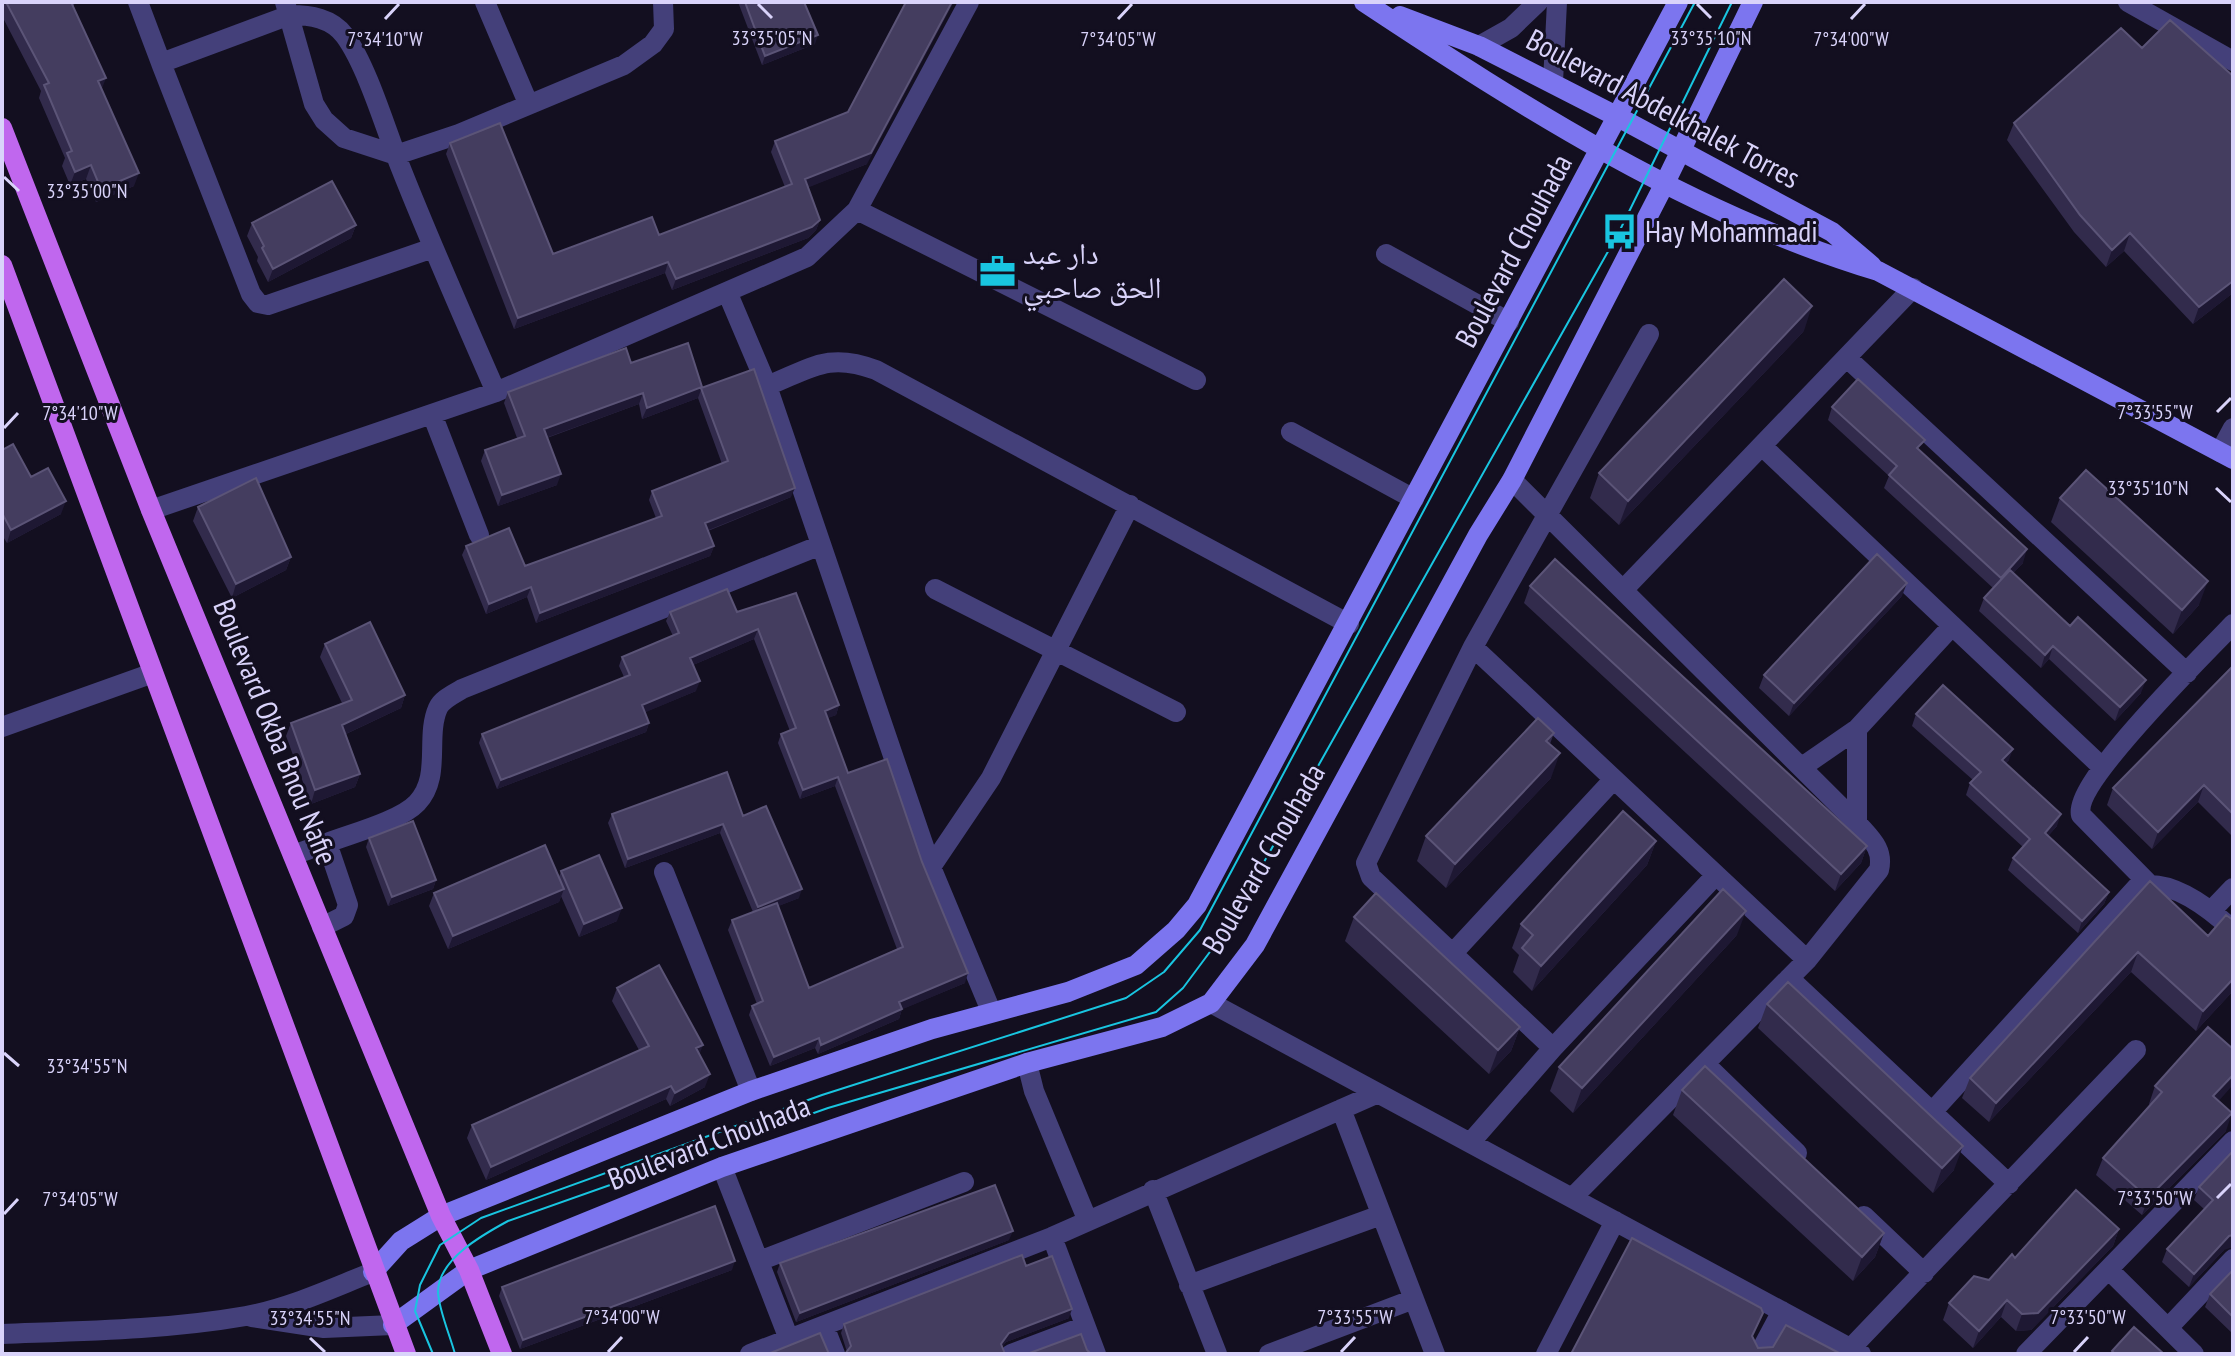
<svg xmlns="http://www.w3.org/2000/svg" width="2235" height="1356" font-family="'PT Sans Narrow','Noto Naskh Arabic',sans-serif">
<style>
.lines{fill:none;stroke-linecap:round;stroke-linejoin:round}
.street{stroke:#44407a;stroke-width:20}
.secondary{stroke:#7c75ef;stroke-width:20}
.primary{stroke:#c067ee;stroke-width:20}
.tram{stroke:#19c5e0;stroke-width:2}
.wall{fill:#322b4c}
.shaded-wall{fill:#1e1833}
.building{fill:#443d5f;stroke:#5b5477;stroke-width:2}
.ticks{fill:none;stroke:#d9d3fa;stroke-width:3}
.labels{text-anchor:middle;stroke-width:6;stroke-linejoin:round;paint-order:stroke}
.street-label{font-size:30px;fill:#d9d3fa;stroke:#130f20}
.poi-label{font-size:30px;fill:#d9d3fa;stroke:#130f20;text-anchor:start}
.ticks-label{font-size:20px;text-anchor:middle;fill:#d9d3fa;stroke:#130f20;stroke-width:6;stroke-linejoin:round;paint-order:stroke}
</style>
<rect width="100%" height="100%" fill="#130f20"/>
<g class="lines">
<!-- street -->
<path class="street" d="M138,2l23,61
M285,2l29,102 10,16 20,18 52,17 63,-21 165,-69 29,-21 11,-15 -1,-27
M485,2l43,101
M2128,2l105,59
M1479,46l32,-18 27,-26
M1553,82l4,-80
M857,210l339,170
M433,248l-165,57 -10,-2 -7,-9 -90,-231 129,-48c20,0 42,3 55,21 22,30 41,94 55,130 30,76 63,151 96,226
M1386,254l123,68
M728,294l39,92 164,481 60,144
M1847,358l340,315
M767,386c45,-18 61,-34 109,-16l473,254
M432,414l47,121
M1291,432l123,67
M1763,447l339,320
M2220,452l13,-24
M1512,480l345,343c14,16 27,26 22,47l-72,90 -235,238
M151,510l345,-118 311,-135 50,-47 112,-208
M935,589l241,123
M1623,590l290,-302
M1473,647l334,313
M2,727l151,-54
M1802,767l55,-38
M1857,823v-94l95,-103
M293,855l34,-12
M931,867l60,-89 139,-273
M664,872l87,219
M2148,883l-67,-68c-9,-32 125,-162 152,-191
M2211,911l22,-23
M322,927l22,-11 4,-11 -21,-62c23,-9 73,-22 90,-40 25,-26 8,-66 21,-95 4,-9 16,-14 24,-19l359,-144
M1453,953l161,-174
M1789,978l220,206
M1211,1003l650,351
M1553,1048l-182,-171 -5,-14 107,-216 176,-313
M1027,1063l7,28 53,128
M1705,1064l92,89
M1341,1109l94,245
M1932,1112l205,-225c33,-10 72,21 96,43
M1470,1143l83,-95 163,-173
M722,1167l67,172
M1153,1190l64,164
M1864,1216l60,57
M1052,1237l44,117
M759,1261l205,-79
M2109,1270l85,84
M1189,1285l192,-70
M252,1317l72,11 69,-3
M824,1326l11,28
M2168,1328l65,-69
M2,1334c81,-3 164,-4 244,-18 44,-8 86,-28 127,-44
M1851,1348l285,-298
M750,1354l302,-117 326,-144
M1011,1354l74,-28
M1269,1354l145,-55
M1546,1354l69,-133
M1759,1354l23,-43
M2026,1354l207,-213"/>
<!-- secondary -->
<path class="secondary" d="M1364,2c160,106 328,213 514,269l355,188
M1400,16l79,30 139,71 214,115 40,34
M373,1272l28,-31 40,-25 310,-125 181,-62 136,-37 68,-27 40,-35 21,-25 481,-903
M393,1325l76,-55 253,-103 305,-104 135,-36 49,-24 44,-58 223,-410 34,-55 153,-297 88,-181"/>
<!-- primary -->
<path class="primary" d="M2,128l149,382 290,706 28,54 33,84
M2,265l404,1089"/>
<!-- tram -->
<path class="tram" d="M433,1354l-18,-43 5,-26 20,-40 41,-27 341,-123 304,-97 38,-26 36,-42 495,-928
M455,1354c-5,-19 -16,-43 -17,-62 0,-33 46,-58 70,-71l320,-113 328,-96 27,-24 41,-55 395,-701 113,-230"/>
</g>
<!-- wall -->
<path class="wall" d="M2,2h73l-2,6 61,178 -38,16 -10,-23 -16,6 -8,-19 3,-8 -26,-60 2,-7 -39,-75z
M738,2h66l11,42 -53,21z
M2014,123l219,170 -40,31 -69,-73 -18,16 -32,-35 -67,-92z
M775,141l92,23 -59,23 12,33 -4,10 -8,8 -136,52 -7,-17 -151,56 -68,-175 4,-11 103,111 106,-19 126,-48 -14,-35z
M252,223l104,2 -5,13 -83,44 -11,-21 1,-4 -11,-21z
M1804,331l-185,194 -29,-27 9,-25z
M631,363l71,24 89,110 -83,34 6,15 -4,10 -174,67 -9,-26 -41,17 -24,-59 4,-9 59,20 131,-48 -7,-18 3,-9 70,-27 -24,-66 -56,21 -3,-15 -92,34 10,47 -59,21 -17,-45 4,-11 32,-12 -13,-35 4,-11z
M1832,407l88,44 103,112 -10,10 128,120 -26,28 -66,-62 -8,9 -62,-57 5,-13 9,-10 -109,-100 5,-12 -61,-56z
M2,450l29,27 30,37 -54,29 -5,-8z
M2060,498l139,107 -26,29 -122,-112z
M198,507l93,50 -5,13 -54,28 -39,-77z
M1530,586l337,260 -6,17 -26,28 -311,-288z
M796,593l43,112 -3,10 -9,3 21,55 74,89 43,121 -63,26 -3,10 -81,35 -3,-6 -45,18 -21,-51 3,-9 5,-2 -29,-74 4,-10 21,-8 -33,-79 -95,35 -17,-45 4,-9 131,2 56,82 -21,8 31,82 88,-39 -62,-163 -35,13 -22,-56 3,-9 9,-3 -36,-92 -61,26 3,26 -51,21 4,11 -3,9 -149,57 -18,-46 3,-9 142,-57 -5,-11 3,-9 51,-21 -7,-15 4,-9h67z
M1902,596l-113,120 -30,-28 5,-13z
M325,644l80,51 -4,13 -55,26 14,40 -5,13 -44,17 -25,-68 5,-13 51,-20 -22,-46z
M2233,666v171l-35,-35 -46,47 -45,-44 6,-17z
M1916,714l93,46 -3,3 51,63 -9,10 61,56 -5,12 -26,29 -70,-63 5,-12 10,-11 -57,-52 4,-12 3,-3 -61,-54z
M1554,733l-4,11 1,34 -105,110 -29,-27 9,-25z
M369,838l67,42 -3,9 -45,17 -22,-59z
M1656,841l-9,24 -115,126 -19,-19 6,-17 -7,-7 9,-24z
M561,871l56,50 -38,16 -18,-41 -2,6 -111,47 -19,-43 5,-13 125,-16z
M2150,881l83,110 -37,40 -65,-59 -142,150 -27,-24 8,-20z
M1354,917l166,110 -9,24 -22,23 -144,-133z
M1737,935l-164,178 -23,-22 9,-24z
M617,988l82,67 6,32 -35,19 -4,-7 -180,81 -19,-42 5,-13 167,-75 -27,-49z
M1767,1004l187,166 -21,23 -175,-165z
M2155,1086l63,15 8,30 -84,84 -46,-40 7,-17 47,-53 -1,-1z
M1682,1090l202,143 -9,24 -22,24 -180,-166z
M2233,1151l-9,99 -35,37 -27,-25 5,-13 37,-40 -10,-9 5,-13z
M2119,1229l-6,17 -82,84 -15,1 -15,-14 -28,31 -30,-28 6,-17 40,-23 26,-22z
M1009,1240l-213,82 -19,-50 3,-9z
M1026,1266l43,52 -63,24 -4,5 -155,5 -6,-19 3,-9z
M732,1270l-212,79 -21,-53 3,-9z
M2233,1270v64l-28,-27 5,-13z"/>
<!-- shaded-wall -->
<path class="shaded-wall" d="M952,2h2l-87,162 -65,26 3,-11z
M818,35l-3,9 -53,21 3,-9z
M106,78l-5,13 -3,-10z
M91,165l-5,14 -16,6 5,-13z
M139,173l-5,13 -38,16 5,-13z
M820,220l-4,10 -8,8 -136,52 4,-11z
M356,225l-5,13 -83,44 5,-13z
M2130,233l-6,18 -18,16 6,-17z
M668,262l-3,11 -151,56 4,-11z
M2233,281v12l-40,31 6,-17z
M1812,306l-8,25 -185,194 9,-24z
M702,387l-4,11 -56,21 5,-11z
M643,393l-4,11 -99,36 4,-11z
M561,474l-4,11 -59,21 4,-11z
M795,488l-4,9 -90,36 4,-10z
M66,501l-5,13 -54,29 4,-13z
M714,546l-4,10 -174,67 4,-10z
M2027,549l-4,14 -27,28 5,-13z
M291,557l-5,13 -54,28 4,-14z
M2208,581l-9,24 -26,29 9,-24z
M1907,583l-5,13 -113,120 5,-13z
M531,587l-4,10 -41,17 3,-10z
M758,629l-4,10 -68,29 4,-10z
M2053,646l-4,13 -8,9 4,-13z
M2146,680l-5,13 -26,28 5,-14z
M700,681l-4,10 -57,24 3,-10z
M405,695l-4,13 -64,30 5,-13z
M839,705l-3,10 -15,6 4,-10z
M649,723l-3,9 -149,57 4,-9z
M2013,749l-4,11 -11,12 4,-12z
M1560,753l-9,25 -105,110 9,-24z
M360,774l-5,13 -44,17 4,-14z
M838,777l-3,9 -35,13 3,-9z
M2204,785l-6,17 -46,47 6,-17z
M2061,814l-4,12 -17,19 5,-12z
M723,824l-3,9 -95,35 3,-9z
M1656,841l-9,24 -115,126 9,-25z
M1867,846l-6,17 -26,28 6,-17z
M436,880l-3,9 -45,17 4,-9z
M564,889l-5,13 -111,47 5,-13z
M802,889l-3,9 -45,18 4,-9z
M2109,892l-5,12 -26,29 4,-12z
M622,908l-5,13 -38,16 5,-13z
M1746,911l-9,24 -164,178 9,-25z
M2138,952l-7,20 -142,150 7,-19z
M968,973l-3,10 -69,29 3,-10z
M2233,979v12l-37,40 7,-20z
M902,1009l-3,10 -81,35 3,-9z
M1520,1027l-9,24 -22,23 9,-24z
M819,1038l-4,10 -45,18 4,-9z
M703,1045l-5,13 -2,-10z
M710,1074l-5,13 -35,19 5,-13z
M2233,1075v10l-26,29 6,-18z
M671,1086l-5,13 -180,81 5,-13z
M2232,1113l-6,18 -84,84 6,-17z
M1963,1146l-9,24 -21,23 9,-25z
M2119,1229l-6,17 -82,84 -15,1 6,-17z
M1013,1231l-4,9 -213,82 4,-9z
M1884,1233l-9,24 -22,24 9,-24z
M2233,1235v12l-9,3 -35,37 5,-13 35,-38z
M735,1261l-3,9 -212,79 3,-9z
M2007,1300l-6,17 -28,31 6,-17z
M1072,1309l-3,9 -63,24 -8,11 3,-9 8,-11z"/>
<!-- building -->
<path class="building" d="M6,2h65l35,76 -8,3 41,92 -38,16 -10,-24 -16,7 -8,-19 5,-2 -28,-66 5,-2z
M745,2h59l14,33 -53,21z
M906,2h46l-81,151 -66,26 15,41 -8,7 -136,52 -8,-17 -150,56 -68,-175 50,-20 53,131 99,-37 7,18 133,-51 -17,-43 73,-29z
M2170,20l63,56v205l-34,26 -69,-74 -18,17 -32,-35 -66,-92 107,-95 21,20z
M332,181l24,44 -83,44 -11,-21 2,-2 -12,-23z
M1784,279l28,27 -184,195 -29,-28z
M688,343l14,44 -55,21 -4,-15 -99,36 17,45 -59,21 -17,-45 40,-14 -17,-44 118,-44 5,15z
M754,369l41,119 -90,35 9,23 -174,67 -9,-26 -42,17 -23,-58 43,-18 16,38 137,-50 -10,-25 76,-30 -27,-73z
M1858,379l67,61 -8,8 110,101 -26,29 -112,-103 8,-9 -65,-59z
M13,444l18,33 17,-9 18,33 -55,29 -9,-17v-63z
M2086,470l122,111 -26,29 -122,-112z
M256,478l35,79 -55,27 -38,-77z
M1877,554l30,29 -113,120 -30,-28z
M1555,559l312,287 -26,28 -311,-288z
M2010,570l60,56 8,-9 68,63 -26,27 -67,-61 -8,9 -61,-57z
M727,589l10,23 59,-19 43,112 -14,6 23,62 39,-14 35,103 46,111 -69,29 3,7 -81,36 -2,-7 -45,19 -22,-51 11,-5 -31,-81 45,-17 32,85 94,-41 -65,-170 -35,13 -22,-56 15,-6 -38,-99 -68,29 10,23 -58,24 7,18 -148,57 -19,-46 148,-59 -8,-18 57,-24 -9,-21z
M370,622l35,73 -63,30 18,49 -45,16 -24,-67 61,-23 -27,-56z
M2233,666v148l-29,-29 -46,47 -45,-44z
M1943,685l70,64 -11,11 59,54 -16,19 64,59 -27,29 -69,-63 17,-19 -60,-56 11,-11 -65,-58z
M1538,718l16,15 -8,8 14,12 -105,111 -29,-28z
M727,772l16,44 23,-10 36,83 -44,18 -35,-83 -95,35 -16,-45z
M1623,811l33,30 -115,125 -19,-18 11,-13 -12,-11z
M413,821l23,59 -44,17 -23,-59z
M545,845l19,44 -111,47 -19,-43z
M599,855l23,53 -38,16 -23,-53z
M2150,881l58,55 18,-21 7,5v59l-30,32 -65,-59 -142,151 -26,-25z
M1723,889l23,22 -164,177 -23,-21z
M1376,893l144,134 -22,23 -144,-133z
M659,965l44,80 -7,3 14,26 -35,19 -4,-7 -180,81 -19,-42 177,-79 -32,-58z
M1788,982l175,164 -21,22 -175,-164z
M2208,1027l25,22v26l-20,21 19,17 -84,85 -45,-40 59,-66 -7,-6z
M1705,1066l179,167 -22,24 -180,-167z
M2233,1151v84l-4,1 -35,38 -27,-25 46,-49 -14,-13z
M995,1185l18,46 -213,82 -20,-50z
M2076,1190l43,39 -81,84 -16,1 -15,-14 -28,31 -30,-28 25,-27 15,4 23,-26 3,4z
M715,1206l20,55 -212,79 -21,-53z
M1632,1238l129,70 2,5 -11,23 6,12 15,-1 13,-22 55,29h-270z
M1022,1255l4,11 26,-10 20,53 -63,24 -8,11 4,10h-160l6,-8 -7,-22z
M2233,1270v47l-23,-23z
M2134,1327l30,27h-49l-3,-3z
M820,1333l9,21h-61z
M1081,1334l6,16 4,4h-64z"/>
<!-- ticks -->
<path class="ticks" d="M758,4l14,14M1697,4l14,14M385,19l14,-15M1118,19l14,-15M1851,19l14,-15M4,177l15,14M2217,412l14,-14M4,428l14,-15M2216,488l15,14M4,1053l15,13M2217,1198l14,-14M4,1214l14,-15M310,1338l15,14M608,1352l14,-15M1341,1352l14,-15M2074,1352l14,-15"/>
<!-- icons -->
<defs>
<symbol id="bus-bare" viewBox="-9 -9 18 18"><path d="M-5-6H5V4H4V6H2V4H-2V6H-4V4H-5ZM-3.5-4V0h7V-4ZM-3.5 1.2v1.5H-2V1.2ZM2 1.2v1.5H3.5V1.2Z" fill="#19c5e0" stroke="#130f20" stroke-width="2.5" paint-order="stroke"/></symbol>
<symbol id="office-bare" viewBox="-9 -9 18 18"><path d="M-6-3h4V-5.5h4V-3h4V5H-6ZM-1-4.5V-3h2v-1.5ZM-6 0V1H6V0Z" fill="#19c5e0" stroke="#130f20" stroke-width="2.5" paint-order="stroke"/></symbol>
</defs>
<g fill-rule="evenodd">
<use href="#bus-bare" x="1594" y="206" width="51" height="51"/>
<use href="#office-bare" x="972" y="246" width="51" height="51"/>
</g>
<g class="labels">
<!-- street labels -->
<g class="street-label">
<text transform="translate(1663 109) rotate(28)" y="10">Boulevard Abdelkhalek Torres</text>
<text transform="translate(1514 251) rotate(-62)" y="10">Boulevard Chouhada</text>
<text transform="translate(275 732) rotate(68)" y="10">Boulevard Okba Bnou Nafie</text>
<text transform="translate(1264 859) rotate(-60)" y="10">Boulevard Chouhada</text>
<text transform="translate(709 1143) rotate(-21)" y="10">Boulevard Chouhada</text>
</g>
<!-- poi labels -->
<g class="poi-label">
<text x="1645" y="242">Hay Mohammadi</text>
<text x="1023" y="264">دار عبد<tspan x="1023" dy="34">الحق صاحبي</tspan></text>
</g>
</g>
<g class="ticks-label">
<text x="772" y="45">33°35'05"N</text>
<text x="1711" y="45">33°35'10"N</text>
<text x="385" y="46">7°34'10"W</text>
<text x="1851" y="46">7°34'00"W</text>
<text x="1118" y="46">7°34'05"W</text>
<text x="87" y="198">33°35'00"N</text>
<text x="2155" y="419">7°33'55"W</text>
<text x="80" y="420">7°34'10"W</text>
<text x="2148" y="495">33°35'10"N</text>
<text x="87" y="1073">33°34'55"N</text>
<text x="2155" y="1205">7°33'50"W</text>
<text x="80" y="1206">7°34'05"W</text>
<text x="622" y="1324">7°34'00"W</text>
<text x="1355" y="1324">7°33'55"W</text>
<text x="2088" y="1324">7°33'50"W</text>
<text x="310" y="1325">33°34'55"N</text>
</g>
<!-- border -->
<rect width="2235" height="1356" fill="none" stroke="#d9d3fa" stroke-width="8"/>
</svg>
